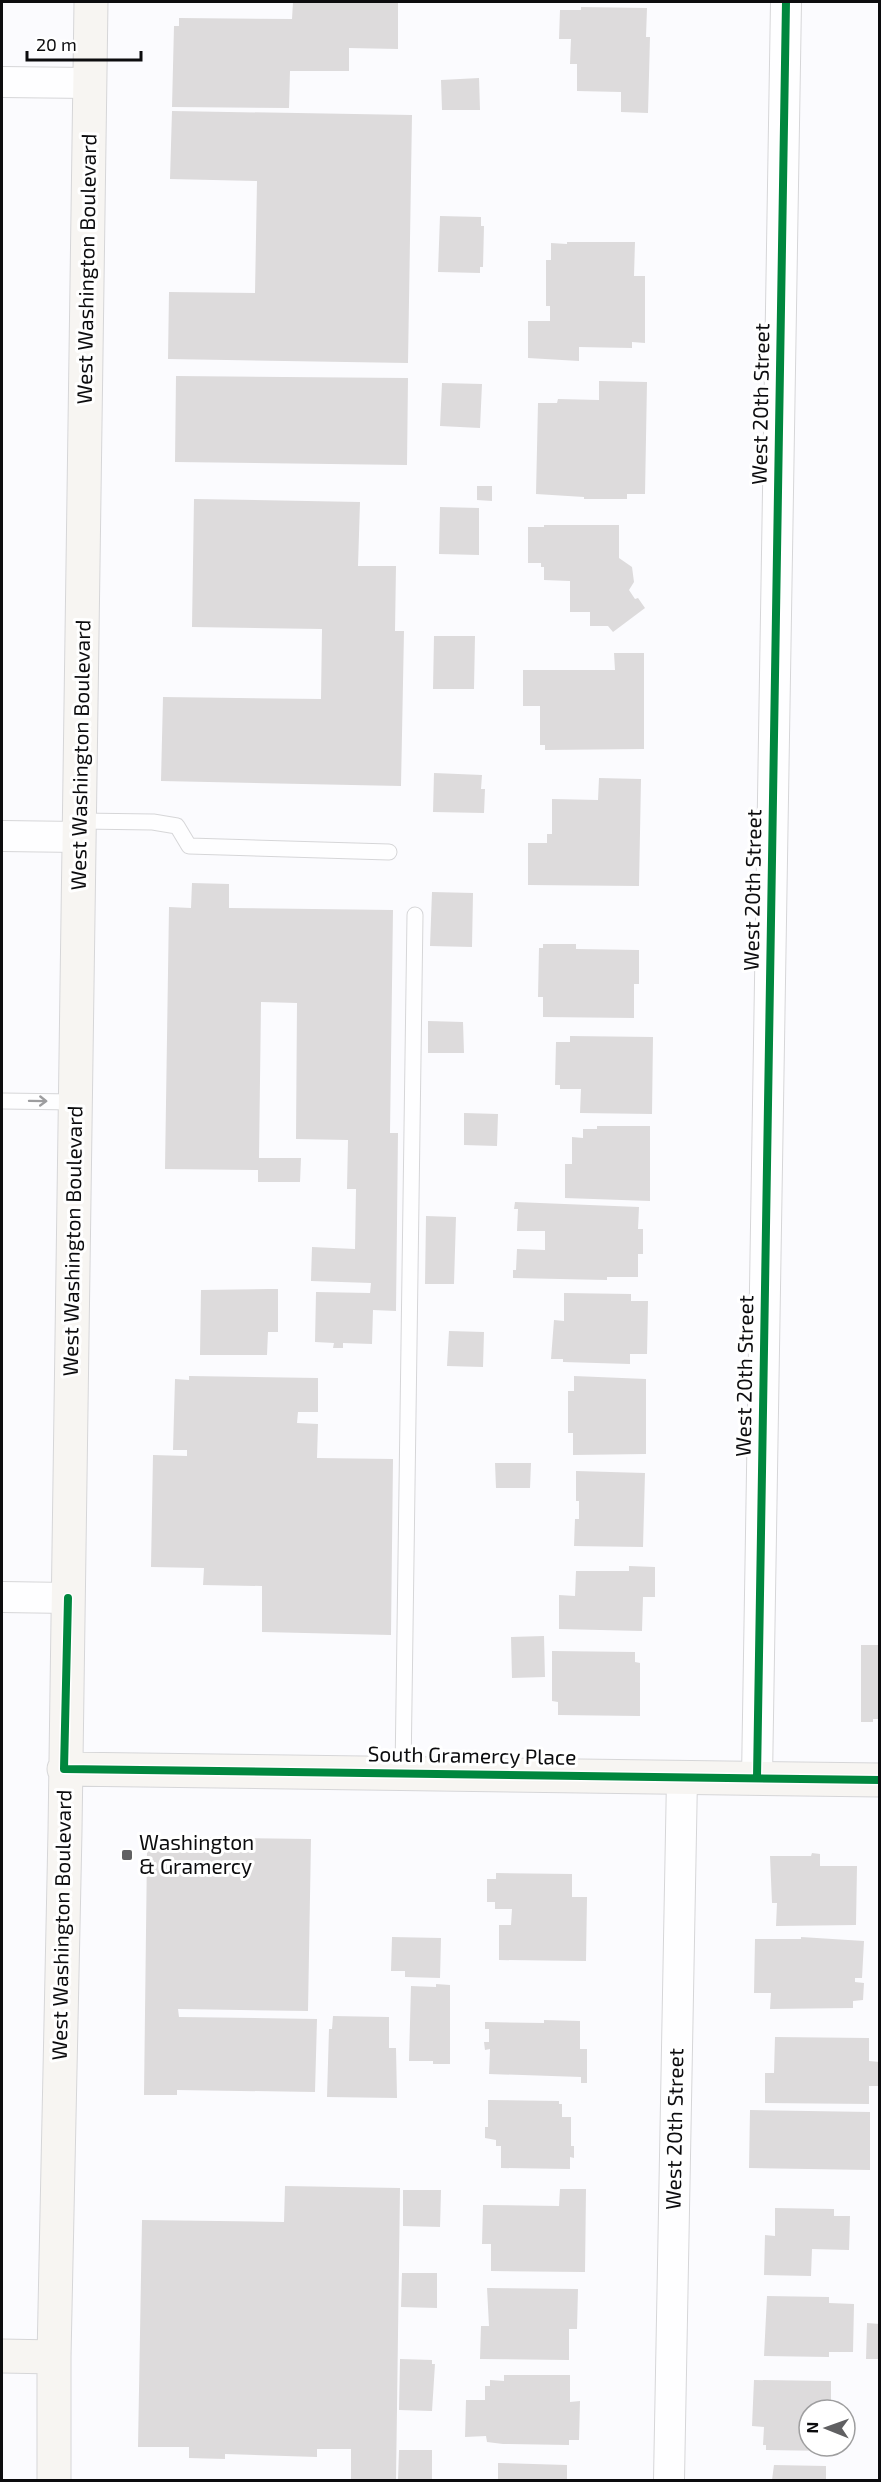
<svg xmlns="http://www.w3.org/2000/svg" width="881" height="2482" font-family="'Exo 2',sans-serif">
<style>
.building{fill:#dddbdc}
.lines{fill:none;stroke-linecap:round;stroke-linejoin:round}
.lane-casing{stroke:#d6d6d8;stroke-width:17}
.street-casing{stroke:#d6d6d8;stroke-width:32}
.secondary-casing{stroke:#d6d6d8;stroke-width:35}
.lane{stroke:#fefeff;stroke-width:15}
.street{stroke:#fefeff;stroke-width:30}
.secondary{stroke:#f7f5f2;stroke-width:33}
.cycleway-casing{stroke:#fff;stroke-width:11}
.cycleway{stroke:#00873e;stroke-width:8}
.oneway{stroke:#9d9d9f}
.poi-dot{fill:#606062;stroke:#fff;stroke-width:2}
.labels{text-anchor:middle;stroke-width:6;stroke-linejoin:round;paint-order:stroke}
.street-label{font-size:21px;fill:#0c0c0e;stroke:#fff}
.poi-label{font-size:21px;fill:#0c0c0e;stroke:#fff;text-anchor:start}
</style>
<rect width="100%" height="100%" fill="#fbfbfe"/>
<!-- building -->
<path class="building" d="M293,2h105v47l-49,-1v23h-59l-1,37 -117,-1 2,-81h5v-8l113,1z
M581,7l66,1 -1,29h4l-2,76 -27,-1v-20l-44,-1v-27h-7l1,-25h-12l1,-29h21z
M479,78l1,32h-38l-1,-30z
M172,111l240,4 -4,248 -240,-4 1,-67 86,1 2,-112 -87,-2z
M440,216l41,1v9h3l-1,41h-3v6l-42,-1z
M567,242h68l-1,34h11v67l-13,-1v6l-53,-1v14l-51,-3v-37h22v-15h-4v-46h5v-17l16,1z
M176,376l232,2 -1,87 -232,-3z
M599,381l48,1 -2,112h-18v5h-43v-2l-48,-3 2,-91h19l1,-4 41,1z
M442,383l40,1 -2,44 -40,-2z
M477,486h15v15l-15,-1z
M194,499l166,3 -2,64h38l-1,65h9l-3,155 -240,-5 2,-84 158,2 1,-70 -130,-2z
M440,507l39,1v47l-40,-1z
M544,525h75v33l13,9 2,15 -5,8 6,9 3,-1 7,10 -32,24 -5,-6h-18v-14h-20v-31l-26,-1v-13h-3v-4h-13v-36h16z
M434,636h41l-1,53h-41z
M614,653h30v96l-99,1v-5h-5v-39h-17v-36h92z
M434,773l48,2 -1,14h4l-1,24 -51,-1z
M599,778l42,1 -2,107 -111,-1v-42h19v-9h5v-35l46,1z
M192,883l37,1v24l164,2 -3,223h8l-2,178 -23,-1 -1,34 -29,-1v5h-10l1,-5 -19,-1 1,-50 54,1 1,-10 -60,-2 1,-34 43,2 1,-60h-9l1,-49 -52,-1 1,-136 -36,-1 -2,156h42l-1,24h-42v-12l-93,-1 4,-262 22,1z
M432,892l41,1 -1,54 -42,-1z
M543,944h33v5l63,1v34h-5v34l-91,-1v-20h-5l1,-49h4z
M428,1021l35,1 1,31h-36z
M570,1036l83,1 -1,77 -72,-1 1,-24h-21v-4h-5l1,-43h14z
M464,1113l34,1 -1,32 -33,-1z
M597,1126h53v75l-85,-3v-34h7v-27l11,1v-9h14z
M515,1202l124,5 -1,22h5v25h-5v23h-31v3l-94,-2v-8h3l1,-21 28,1v-19h-28l1,-22h-4z
M426,1216l30,1 -2,67h-29z
M269,1289h9v43h-10l-1,23h-67l1,-65z
M564,1293l67,1v7h17l-1,53h-17v10l-67,-2v-3h-12l3,-39 10,1z
M449,1331l35,1 -1,35 -36,-1z
M189,1376l129,2v34h-20l-1,11 21,1 -1,34 76,1 -2,176 -129,-3v-46l-59,-1 1,-17 -53,-1 2,-112 34,1v-6h-14l2,-71 14,1z
M574,1376l72,3v75l-73,1v-22h-5v-42h6z
M495,1463h36l-1,25h-34z
M576,1471l69,2 -2,74 -69,-1 1,-27h4v-18h-3z
M629,1566l26,1v30h-12l-1,34 -83,-2v-34l16,1 1,-25h53z
M544,1636l1,41 -33,1 -1,-41z
M861,1645h19v74h-7v3h-12z
M552,1651l83,1v10l5,1v53l-82,-1v-13l-6,-1z
M160,1837l151,2 -3,172 -130,-2 1,8 138,2 -2,73 -138,-2v5h-33l3,-245z
M812,1853l8,1v12h37l-1,59 -80,1 1,-23h-5l-2,-47h41z
M496,1873l76,1v23h15l-1,64 -87,-1v-35h12l1,-16h-17v-7h-8v-23h9z
M392,1937l49,1 -1,40 -35,-1v-6h-14z
M801,1937l63,4 -2,37h-7v4l9,1 -1,17 -10,1v7l-83,1 1,-16h-17l1,-54h46z
M436,1984l14,1v79h-17v-3h-24l2,-75 25,1z
M333,2016l56,1v31h7l1,50 -70,-1 2,-68h3z
M544,2020l36,1v28h7v34h-6v-6l-92,-3 1,-25 -5,1 -1,-8h5v-13h-4v-7l59,1z
M775,2037l94,1v23l11,1v24h-11v18l-104,-1v-30h9z
M488,2100l71,1v3h3v13h9v29h3v12l-4,-1v12l-69,-1v-22h-5v-6l-11,-2v-11h3z
M750,2110l120,2v58l-121,-2z
M285,2186l115,2 -4,292h-45v-31h-34v8l-92,-3v5l-36,-1v-11h-51l4,-227 142,2z
M560,2189h26l-1,83 -94,-1v-27h-9l1,-39 76,1z
M403,2190h38l-1,37 -37,-1z
M775,2208l59,1v7h16l-1,34 -37,-1 -1,27 -47,-1 1,-40 10,1z
M402,2273h35v35l-36,-1z
M487,2288l91,1 -1,40h-8v31l-89,-1 1,-33h8z
M767,2296l62,1v6l25,1 -1,48h-24v5l-65,-1z
M867,2323l13,1v35h-14z
M400,2359l32,1v4h3l-3,47 -33,-1z
M504,2375h66v27l10,-1 -1,39h-10v5l-66,-1 -16,-2 -1,-6 -21,1 1,-37h19v-14h5v-6l14,1z
M754,2380l77,1v29h-22v36h33v2h-12l-1,3 -63,-1v-5h-3l1,-18 -12,-1z
M399,2450h33v30h-34z
M498,2463l69,2v15h-69z
M774,2465l52,1v14h-54z"/>
<g class="lines">
<defs>
<path id="lane" d="M80,821l73,1 24,4 12,20 200,6
M2,1101l73,1
M403,1773l12,-858"/>
<path id="street" d="M2,82l87,1
M2,836l77,1
M2,1597l66,1
M757,1778l29,-1776
M669,2480l13,-702"/>
<path id="secondary" d="M64,1769l816,11
M2,2356l52,1
M54,2480v-123l11,-526 26,-1829"/>
</defs>
<!-- lane casing -->
<use href="#lane" class="lane-casing"/>
<!-- street casing -->
<use href="#street" class="street-casing"/>
<!-- secondary casing -->
<use href="#secondary" class="secondary-casing"/>
<!-- lane -->
<use href="#lane" class="lane"/>
<!-- street -->
<use href="#street" class="street"/>
<!-- secondary -->
<use href="#secondary" class="secondary"/>
<defs>
<path id="cycleway" d="M68,1598l-4,171 816,11
M757,1778l29,-1776"/>
</defs>
<!-- cycleway casing -->
<use href="#cycleway" class="cycleway-casing"/>
<!-- cycleway -->
<use href="#cycleway" class="cycleway"/>
</g>
<!-- one-way arrows -->
<defs><path id="oneway-shaft" d="M-6 0H5M1.5-3L5.5 0L1.5 3" fill="none" stroke-width="1.6" stroke-linecap="round" stroke-linejoin="round" transform="scale(1.5)"/></defs>
<use class="oneway" href="#oneway-shaft" transform="translate(38 1101) rotate(1)"/>
<!-- markers -->
<rect class="poi-dot" x="121" y="1849" width="12" height="12" rx="3"/>
<g class="labels">
<!-- street labels -->
<g class="street-label">
<text transform="translate(87 269) rotate(-89)" y="7">West Washington Boulevard</text>
<text transform="translate(761 404) rotate(-89)" y="7">West 20th Street</text>
<text transform="translate(81 755) rotate(-89)" y="7">West Washington Boulevard</text>
<text transform="translate(753 890) rotate(-89)" y="7">West 20th Street</text>
<text transform="translate(73 1241) rotate(-89)" y="7">West Washington Boulevard</text>
<text transform="translate(745 1376) rotate(-89)" y="7">West 20th Street</text>
<text transform="translate(472 1756) rotate(1)" y="7">South Gramercy Place</text>
<text transform="translate(62 1925) rotate(-89)" y="7">West Washington Boulevard</text>
<text transform="translate(675 2129) rotate(-89)" y="7">West 20th Street</text>
</g>
<!-- poi labels -->
<g class="poi-label">
<text x="139" y="1850">Washington<tspan x="139" dy="24">&amp; Gramercy</tspan></text>
</g>
</g>
<!-- border -->
<rect width="881" height="2482" fill="none" stroke="#0c0c0e" stroke-width="6"/>
<!-- north arrow -->
<g transform="translate(827 2428) rotate(271)"><circle r="28" fill="#ffffff" stroke="#9e9e9f" stroke-width="1.5"/>
<path d="M0-4.5L10 22L0 15L-10 22Z" fill="#606062"/>
<text y="-9" font-size="16" font-weight="bold" text-anchor="middle" fill="#0c0c0e">N</text>
</g>
<!-- scale -->
<path d="M27 51v9h114v-9" fill="none" stroke="#0c0c0e" stroke-width="3"/>
<text x="36" y="51" font-size="18" fill="#0c0c0e" stroke="#ffffff" stroke-width="4.5" paint-order="stroke">20 m</text>
</svg>
